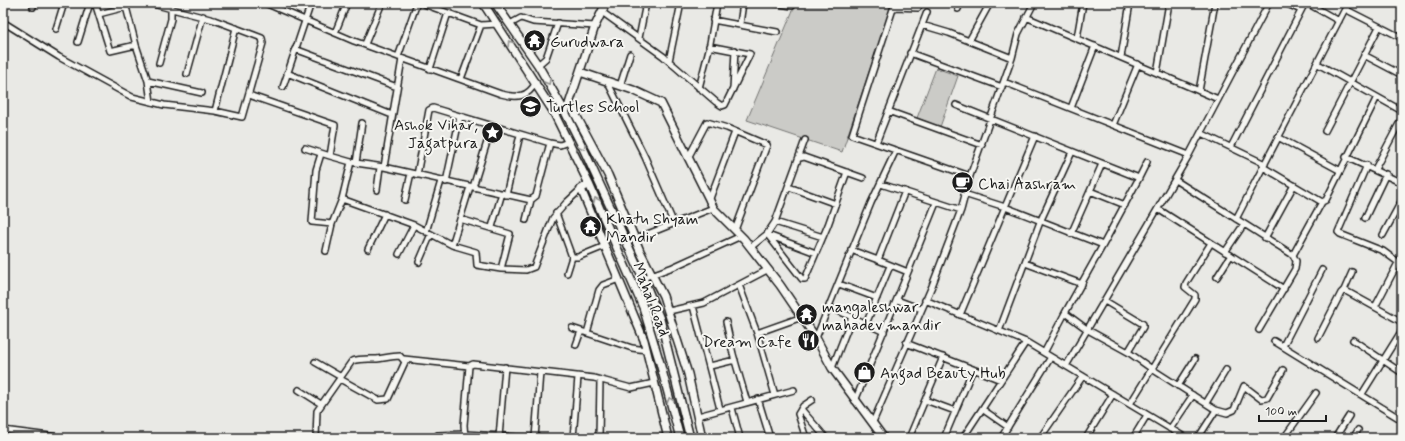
<svg xmlns="http://www.w3.org/2000/svg" width="1405" height="441" font-family="Mynerve,sans-serif">
<style>
.green{fill:#cbcbc7;stroke:#747472}
.lines{fill:none;stroke-linecap:round;stroke-linejoin:round}
.street-casing{stroke:#1c1c1c;stroke-width:8}
.secondary-casing{stroke:#1c1c1c;stroke-width:10}
.street{stroke:#f6f6f2;stroke-width:5}
.secondary{stroke:#f6f6f2;stroke-width:7}
.oneway{stroke:#949492}
.labels{text-anchor:middle;stroke-width:4;stroke-linejoin:round;paint-order:stroke}
.poi-label{font-size:16px;fill:#1c1c1c;stroke:#f6f6f2;text-anchor:start}
.street-label{font-size:16px;fill:#1c1c1c;stroke:#f6f6f2}
</style>
<rect width="100%" height="100%" fill="#e9e9e5"/>
<filter id="ink" filterUnits="userSpaceOnUse"><feTurbulence type="fractalNoise" baseFrequency=".025" numOctaves="2"/><feDisplacementMap in="SourceGraphic" scale="8" xChannelSelector="R" yChannelSelector="G"/><feConvolveMatrix kernelMatrix="1 2 1 2 8 2 1 2 1" color-interpolation-filters="sRGB"/></filter>
<g filter="url(#ink)">
<!-- green -->
<path class="green" d="M796,3h81l14,4 -49,145 -95,-32z
M936,68l22,8 -18,51 -23,-9z"/>
<g class="lines">
<defs>
<path id="street" d="M95,3l15,48 26,-6 12,36 54,12
M125,3l11,42
M265,3l89,38 147,53c15,4 27,4 35,-12
M421,3l60,22 -20,54
M774,3l18,3
M920,3l-2,5 -22,-1 -3,2 -41,126 118,41
M1285,3l16,7
M1307,3l32,18
M33,7l1,-4
M958,9l2,-6
M1345,9l3,-6
M602,12l61,44 53,46 6,4 3,-1 25,-51 -41,-8
M99,14l27,-7
M1026,17l192,82
M713,20l64,12
M3,22l56,35 73,40 32,8 51,6 27,6 21,-74 -1,-5 -48,-18 -65,-17
M510,24l11,-6 12,4 62,4
M740,24l3,-21
M481,25l16,-1
M922,25l5,-13
M56,29l8,-26
M335,33l12,-30
M639,38l7,-35
M1077,38l6,-35
M969,41l21,-38
M78,42l12,-39
M365,44l17,-41
M295,49l102,38
M910,53l92,34
M1364,55l38,20
M398,57l19,-54
M1121,57l9,-54
M402,59l-18,108 147,33 5,-4 14,-53 10,2 8,-3
M669,61l12,-58
M159,63l12,-44v-11
M1318,64l84,47
M538,65l8,-7 12,-35
M430,69l18,-56
M287,73l105,42
M1157,73l12,-70
M187,74l16,-58
M148,81l3,21
M607,81l38,76 29,67
M1004,82l185,73 80,-152
M620,86l10,-32
M283,87l28,-84
M699,88l10,-39 8,-46
M733,89l2,-39
M1199,91l16,-88
M249,95l86,30 -5,31 21,6
M956,105l183,73 -36,67
M1071,108l24,-62
M215,111l21,-83
M888,111l94,34
M362,123l-6,40 -5,-1 -9,37 72,26 38,20 18,-58
M1113,125l25,-61
M1325,131l54,-104
M1201,133l64,31
M1278,137l61,33
M876,143l46,-118 27,8 63,25
M1231,147l74,-144
M305,148l25,8
M321,154l-5,16 -4,52 20,2
M1346,157l56,26
M688,158l19,-36 20,6 40,17 -32,85
M800,158l4,-1 59,21
M356,163l28,4
M1367,165l-29,67 2,2 43,17 19,14
M1263,167l59,35 -29,53
M1375,169l27,-51
M417,175l12,-65 4,-2 117,35
M1139,178l8,-16
M1175,180l118,75 3,6 -1,8 -36,61
M1399,181l3,-6
M446,182l14,-66
M881,184l80,26
M473,187l19,-61
M789,187l47,17
M377,190l3,-23
M1090,191l35,14
M964,194l41,13 30,-71
M506,195l14,-60
M405,200l6,-27
M709,201l26,-69
M1322,202l4,-2 51,-103
M1158,209l126,80
M556,213l16,44h6l27,-11
M1365,218l21,-44
M1236,219l109,-210 57,29
M526,220l5,-20
M775,222l48,15
M492,227l10,-34
M426,232l15,-51
M767,234l35,45h3l23,-54 19,-53
M1071,234l31,-70
M768,235l48,18
M1383,235l19,-35
M1265,238l29,-53
M635,239l78,-31
M452,245l24,7 1,13 24,4 9,-35 -50,-15
M751,247l16,-13 8,-12 30,-82
M368,249l17,-35
M851,250l27,10
M326,251l6,-27 10,-25
M1225,252l19,-28
M399,254l15,-29
M419,262l12,-28
M1025,263l57,21
M501,269l25,1 8,-3 19,-49 13,-15 15,-14
M908,272l28,-69
M567,273l5,-16
M1217,277l14,-22
M643,278l30,-11 68,-31
M839,284l38,14
M739,285l18,48 18,62
M1344,290l8,-18
M897,300l24,9
M925,300l101,42 160,96
M1105,301l38,23v3l-15,25
M693,306l27,103
M829,307l23,10
M1375,307l23,-44
M669,311l35,-8 63,-33
M960,315l45,-108 98,38 -38,68
M726,322l7,32 14,48
M866,324l24,-58
M572,328l60,20 14,2
M999,331l41,-109 32,-70
M587,333l12,-43 4,-5 16,-6
M757,333l45,-16
M816,338l55,-135 25,-53
M1318,338l23,-45 3,-3 58,32
M1353,340l49,33
M1274,341l128,79
M906,343l95,37
M576,345l5,-14
M1283,346l39,-76
M1044,353l21,-40 23,17 40,22 24,17 64,41 -18,28
M404,359l65,7 4,-2 121,14 37,10 23,-5
M315,362l26,15
M710,366l25,-6
M1066,366l123,-211
M832,368l20,-51 32,15
M1178,386l17,-27
M299,390l22,14
M1362,394l40,-64
M758,399l12,39
M925,400l30,11
M855,401l53,-129 -30,-12 27,-69
M1206,403l20,-33
M1130,404l65,-105v-4l-10,-8 1,-4 25,-40
M732,408l8,30
M801,409l25,29
M982,409l26,18
M1216,410l11,3 7,-3 10,-24 17,13 6,-1 16,-28
M698,416l96,-26
M873,422l59,-136 29,-76 9,-34 42,-118 6,-24 16,-31
M1170,429l23,-34
M3,430l62,8
M438,435l27,-1 70,4
M499,437l6,-70
M316,438l1,-27 35,-50c9,-3 16,-2 25,-2 8,-1 15,-3 23,-3l5,6 -17,37 -10,1 -38,-21
M465,438l-1,-13 5,-59
M535,438l5,-66
M573,438l5,-61
M599,438l1,-58
M656,438l12,-1
M806,438l-8,-24 5,-8 9,-6
M909,438l34,-81
M944,438l29,-69
M963,438l63,-96
M1001,438l50,-81
M1040,438l43,-62
M1086,438l27,-44
M1133,438l14,-23
M1174,438l3,-5
M1284,438l32,-45
M1335,438l14,-22
M1353,438l5,-8"/>
<path id="secondary" d="M483,3l70,108 36,73 54,123 17,56 20,75
M495,3l43,62 27,47 18,36 60,130 17,41 30,119
M580,72l53,18 28,13 53,106 30,30 36,46 36,53 16,30 51,69
M570,104l38,71 32,76 23,45 25,78 14,64
M568,107l27,-81 11,-23
M589,184l-8,5 63,151 24,98"/>
</defs>
<!-- street casing -->
<use href="#street" class="street-casing"/>
<!-- secondary casing -->
<use href="#secondary" class="secondary-casing"/>
<!-- street -->
<use href="#street" class="street"/>
<!-- secondary -->
<use href="#secondary" class="secondary"/>
</g>
<!-- one-way arrows -->
<defs><path id="oneway-chevron" d="M-2-3.5L2.5 0L-2 3.5" fill="none" stroke-width="1.6" stroke-linecap="round" stroke-linejoin="round"/></defs>
<g class="oneway">
<use href="#oneway-chevron" transform="translate(510 43) rotate(-123)"/>
<use href="#oneway-chevron" transform="translate(548 82) rotate(61)"/>
<use href="#oneway-chevron" transform="translate(583 147) rotate(64)"/>
<use href="#oneway-chevron" transform="translate(596 200) rotate(-114)"/>
<use href="#oneway-chevron" transform="translate(670 400) rotate(-105)"/>
</g>
</g>
<!-- icons -->
<defs>
<symbol id="temple-disc" viewBox="-11 -11 22 22"><circle r="9.5" fill="#1c1c1c" stroke="#f6f6f2"/><path d="M0-6L5-2H3V0L6.5 2.5H4V6H1.5V3h-3V6H-4V2.5H-6.5L-3 0V-2H-5Z" fill="#fff"/></symbol>
<symbol id="school-disc" viewBox="-11 -11 22 22"><circle r="9.5" fill="#1c1c1c" stroke="#f6f6f2"/><path d="M0-5L7-2L0 1L-7-2ZM-4 1L0 2.5L4 1V4Q0 6-4 4Z" fill="#fff"/></symbol>
<symbol id="sight-disc" viewBox="-11 -11 22 22"><circle r="9.5" fill="#1c1c1c" stroke="#f6f6f2"/><path d="M0-6L1.8-2.2L6-1.7L2.9 1.2L3.7 5.4L0 3.3L-3.7 5.4L-2.9 1.2L-6-1.7L-1.8-2.2Z" fill="#fff"/></symbol>
<symbol id="cafe-disc" viewBox="-11 -11 22 22"><circle r="9.5" fill="#1c1c1c" stroke="#f6f6f2"/><path d="M-5.5-4.5H6V0H3Q3 3.5 0 3.5H-2.5Q-5.5 3.5-5.5 0ZM3-3.2v2h1.7v-2ZM-6 4.5H4V6H-6Z" fill="#fff"/></symbol>
<symbol id="restaurant-disc" viewBox="-11 -11 22 22"><circle r="9.5" fill="#1c1c1c" stroke="#f6f6f2"/><path d="M-5-6h1v4h1v-4h1v4h1v-4h1v5L-1.5 .5V6h-2V.5L-5-1ZM5-6V6H3V1.5H1.5Q1.5-4 5-6Z" fill="#fff"/></symbol>
<symbol id="shop-disc" viewBox="-11 -11 22 22"><circle r="9.5" fill="#1c1c1c" stroke="#f6f6f2"/><path d="M-5-2.5h2.3a2.7 3.5 0 0 1 5.4 0H5L5.5 6h-11ZM-1.5-2.5h3a1.5 2.3 0 0 0-3 0Z" fill="#fff"/></symbol>
</defs>
<g fill-rule="evenodd">
<use href="#temple-disc" x="522" y="28" width="25" height="25"/>
<use href="#school-disc" x="518" y="94" width="25" height="25"/>
<use href="#sight-disc" x="480" y="120" width="25" height="25"/>
<use href="#cafe-disc" x="950" y="170" width="25" height="25"/>
<use href="#temple-disc" x="578" y="214" width="25" height="25"/>
<use href="#temple-disc" x="794" y="302" width="25" height="25"/>
<use href="#restaurant-disc" x="796" y="328" width="25" height="25"/>
<use href="#shop-disc" x="852" y="360" width="25" height="25"/>
</g>
<g class="labels">
<!-- poi labels -->
<g class="poi-label">
<text x="550" y="47">Gurudwara</text>
<text x="546" y="112">Turtles School</text>
<text x="478" y="130" text-anchor="end">Ashok Vihar,<tspan x="478" dy="18">Jagatpura</tspan></text>
<text x="978" y="189">Chai Aashram</text>
<text x="606" y="224">Khatu Shyam<tspan x="606" dy="18">Mandir</tspan></text>
<text x="822" y="312">mangaleshwar<tspan x="822" dy="18">mahadev mandir</tspan></text>
<text x="792" y="347" text-anchor="end">Dream Cafe</text>
<text x="880" y="378">Angad Beauty Hub</text>
</g>
<!-- street labels -->
<g class="street-label">
<text transform="translate(652 299) rotate(69)" y="6">Mahal Road</text>
</g>
</g>
<!-- margin -->
<rect width="1405" height="441" fill="none" stroke="#f6f6f2" stroke-width="16"/>
<rect x="8" y="8" width="1389" height="425" fill="none" stroke="#1c1c1c" stroke-width="1.5" filter="url(#ink)"/>
<!-- scale -->
<path d="M1259 415v6h67v-6" fill="none" stroke="#1c1c1c" stroke-width="2"/>
<text x="1265" y="415" font-size="12" fill="#1c1c1c" stroke="#f6f6f2" stroke-width="3" paint-order="stroke">100 m</text>
</svg>
